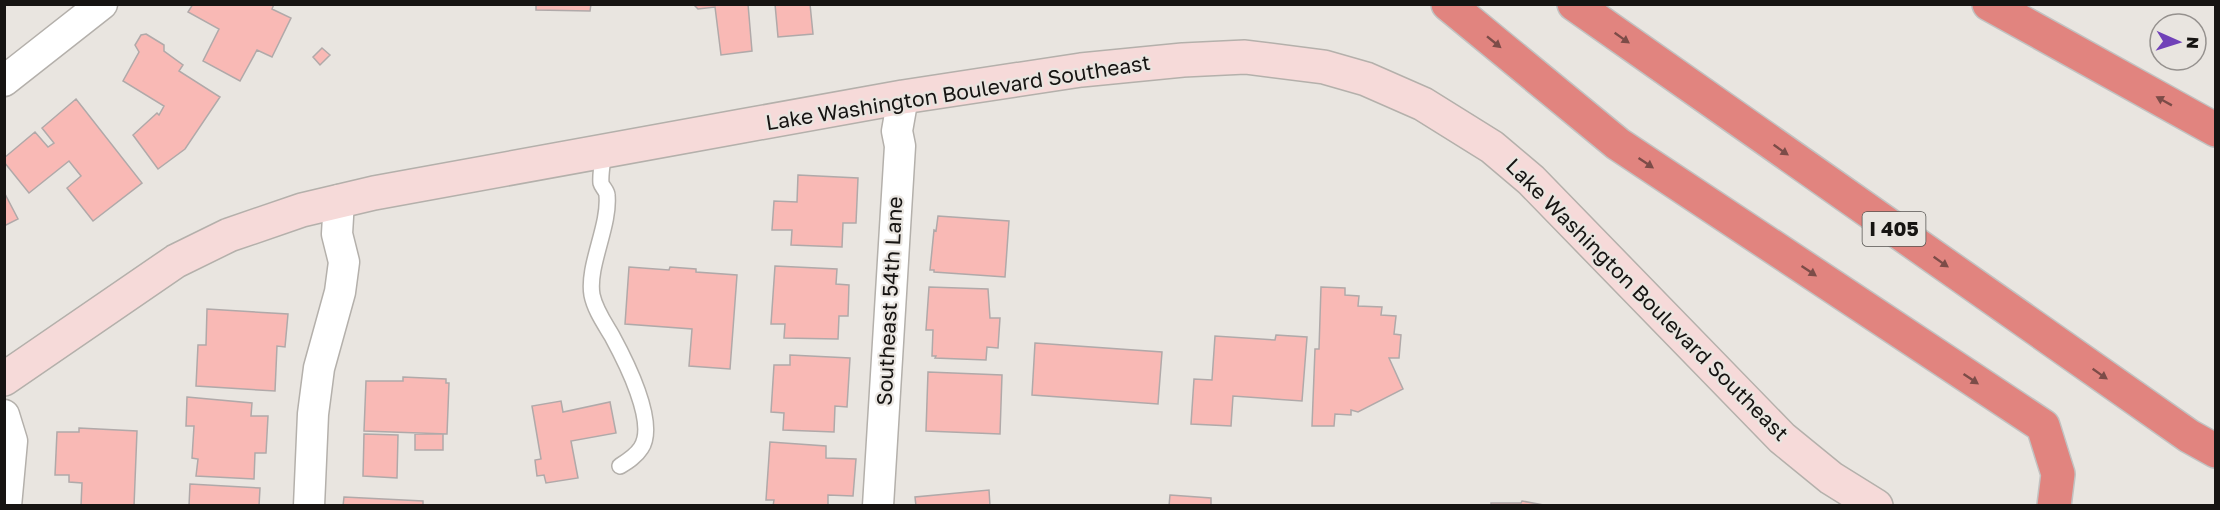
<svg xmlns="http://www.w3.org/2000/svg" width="2220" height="510" font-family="'Golos Text',sans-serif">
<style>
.building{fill:#f9b9b5;stroke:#b0a9a9;stroke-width:1.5}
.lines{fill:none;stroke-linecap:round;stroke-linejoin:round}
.service-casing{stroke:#b4b0ab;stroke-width:18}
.minor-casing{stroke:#b4b0ab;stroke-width:33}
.secondary-casing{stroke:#b4b0ab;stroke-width:36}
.motorway-casing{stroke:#c2c2c1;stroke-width:36}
.service{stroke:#fff;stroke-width:15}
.minor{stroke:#fff;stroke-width:30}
.secondary{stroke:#f6dad9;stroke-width:33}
.motorway{stroke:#e1847f;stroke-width:33}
.oneway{fill:#7c4c48}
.labels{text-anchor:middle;stroke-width:4.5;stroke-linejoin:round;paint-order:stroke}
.shield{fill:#e9e5e0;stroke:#555350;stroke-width:1.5}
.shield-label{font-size:20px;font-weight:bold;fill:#161412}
.street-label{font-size:21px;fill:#161412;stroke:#e9e5e0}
</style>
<rect width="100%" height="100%" fill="#e9e5e0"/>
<!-- building -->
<path class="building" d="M193,4h81l-2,5 19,9 -19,39 -15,-7 -17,31 -37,-20 16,-32 -31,-17z
M536,4h55l-1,7 -54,-1z
M693,4h55l4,47 -31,4 -6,-48 -17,2z
M775,4h35l3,30 -35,3z
M146,34l18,11v6l19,14 -4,6 41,26 -35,52 -27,20 -25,-34 24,-22 2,2 5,-9 -41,-25 16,-29 -4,-7 6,-10z
M322,48l8,7 -10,10 -7,-8z
M76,99l66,84 -49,38 -26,-33 14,-12 -12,-15 -40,32 -25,-31v-4l31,-26 13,15 6,-4 -12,-15z
M798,175l60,3 -2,45h-13l-1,24 -51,-2 1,-15h-20l2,-29 23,1z
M4,192l14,27 -14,7z
M938,216l71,5 -4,56 -71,-5v-2h-4l4,-40 2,1z
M775,266l62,3 -1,15 13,1 -1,31h-9l-1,23 -54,-1 1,-14h-14z
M629,267l40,3 1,-3 26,2v3l41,3 -7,94 -41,-3 3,-37 -67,-5z
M929,287l59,2 2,29h10l-2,30 -11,-1 -1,13 -51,-2 1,-2h-4l1,-26h-7z
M1321,287l24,1v7l14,1 -1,10 24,1 -1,8 15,1 -2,18 7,1 -2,23h-10l14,31 -45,23 -7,-2v5l-16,-1 -1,12h-22l3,-77h4z
M207,309l81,5 -3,33 -8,-1 -2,45 -79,-5 2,-41h8z
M1276,335l31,2 -5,64 -69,-5 -2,30 -40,-2 3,-45 18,1 3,-44 60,4z
M1035,343l127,9 -4,52 -126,-9z
M790,355l60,3 -3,49 -12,-1 -1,26 -51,-2 1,-17 -13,-1 3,-47h16z
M928,372l74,3 -2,59 -74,-3z
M403,377l43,2v4h3l-2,51 -83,-3 2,-50h37z
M187,397l65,6 -1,13h17l-2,37h-11l-1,26 -58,-3 2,-17 -6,-1 2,-32h-8z
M561,401l2,11 47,-10 6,31 -45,8 7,37 -32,5 -2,-8 -7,1 -2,-16 6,-1 -9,-53z
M79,428l58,3 -3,75h-53l1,-23 -13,-1v-7h-14l2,-43h22z
M364,434l34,1 -1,43 -34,-2z
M415,434h28v16h-28z
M770,442l56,4v12l30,1 -3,37 -25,-1v11h-55l1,-6h-8z
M190,484l70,4 -1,18h-70z
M989,490l1,16h-74l-1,-9z
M1170,495l41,3v8h-42z
M344,497l79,4v5h-80z
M1522,501l27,5h-58v-3h30z"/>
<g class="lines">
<defs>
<path id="service" d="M604,151c-1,9 -4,23 -3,32 1,4 6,8 6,12 3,31 -20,71 -15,100 3,15 13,29 20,41 13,24 46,87 29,112 -5,8 -13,13 -21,18"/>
<path id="minor" d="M4,81l98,-77
M4,415l8,26 -6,65
M309,506l4,-92 6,-46 21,-76 4,-30 -7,-28 2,-34
M878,506l22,-360 -3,-15 6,-34"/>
<path id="secondary" d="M4,379l172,-118 53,-26 73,-25 72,-17 368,-67 161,-29 178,-27 102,-10 62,-3 79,10 42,12 57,25 69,43 39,33 251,258 49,40 45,28"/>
<path id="motorway" d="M1448,4l170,140 425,282 15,48 -4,32
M1574,4l615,432 27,15
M1989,4l227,126"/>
</defs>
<!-- service casing -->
<use href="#service" class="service-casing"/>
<!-- minor casing -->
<use href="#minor" class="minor-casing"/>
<!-- secondary casing -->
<use href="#secondary" class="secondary-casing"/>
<!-- motorway casing -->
<use href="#motorway" class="motorway-casing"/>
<!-- service -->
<use href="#service" class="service"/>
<!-- minor -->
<use href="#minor" class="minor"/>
<!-- secondary -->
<use href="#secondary" class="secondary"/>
<!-- motorway -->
<use href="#motorway" class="motorway"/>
</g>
<!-- one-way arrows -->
<defs><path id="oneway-solid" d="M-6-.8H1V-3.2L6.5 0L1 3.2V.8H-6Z" transform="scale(1.5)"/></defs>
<g class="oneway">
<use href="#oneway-solid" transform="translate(1622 38) rotate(35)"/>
<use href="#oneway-solid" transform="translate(1494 42) rotate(39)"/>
<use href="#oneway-solid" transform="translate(2164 101) rotate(-151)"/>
<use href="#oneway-solid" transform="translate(1781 150) rotate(35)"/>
<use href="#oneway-solid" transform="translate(1646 163) rotate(34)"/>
<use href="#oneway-solid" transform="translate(1941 262) rotate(35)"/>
<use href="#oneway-solid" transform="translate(1809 271) rotate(34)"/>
<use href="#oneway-solid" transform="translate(2100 374) rotate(35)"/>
<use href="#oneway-solid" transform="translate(1971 379) rotate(34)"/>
</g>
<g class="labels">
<!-- shield labels -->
<rect class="shield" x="1862.5" y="212" width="63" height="34" rx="4.5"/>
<g class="shield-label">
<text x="1894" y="236">I 405</text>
</g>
<!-- street labels -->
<g class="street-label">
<text transform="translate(958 93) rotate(-9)" y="7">Lake Washington Boulevard Southeast</text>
<text transform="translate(1647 300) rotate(45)" y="7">Lake Washington Boulevard Southeast</text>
<text transform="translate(890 301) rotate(-87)" y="7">Southeast 54th Lane</text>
</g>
</g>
<!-- border -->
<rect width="2220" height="510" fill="none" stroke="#161412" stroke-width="12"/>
<!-- north arrow -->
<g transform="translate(2178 42) rotate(93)"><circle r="28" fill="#e9e5e0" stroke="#95918e" stroke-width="1.5"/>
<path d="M0-4.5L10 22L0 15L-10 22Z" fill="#7041b8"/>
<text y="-9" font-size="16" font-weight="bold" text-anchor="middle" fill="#161412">N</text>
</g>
</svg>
